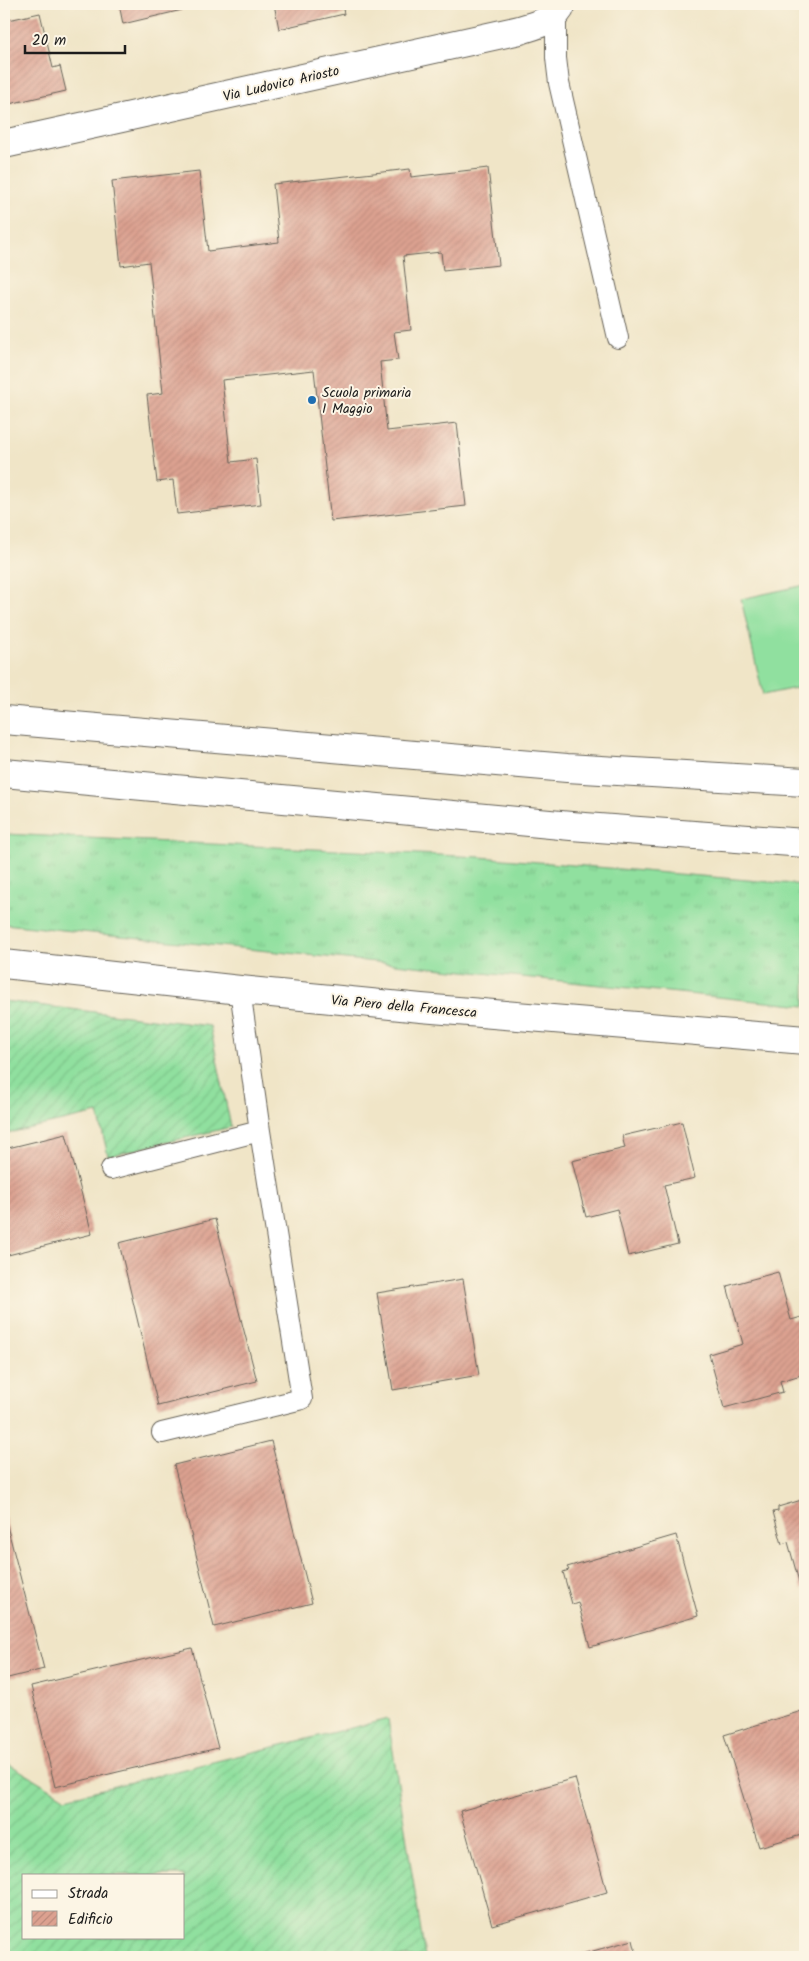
<svg xmlns="http://www.w3.org/2000/svg" width="809" height="1961" font-family="Kalam,sans-serif">
<style>
.grass{fill:url(#grass-tufts);stroke:#567e5e}
.garden{fill:url(#garden-furrows);stroke:#567e5e;fill-rule:evenodd}
.pitch{fill:#90e09f;stroke:#567e5e}
.building{fill:url(#building-hatch)}
.lines{fill:none;stroke-linecap:round;stroke-linejoin:round}
.service-casing{stroke:#666258;stroke-width:22}
.minor-casing{stroke:#666258;stroke-width:30}
.trunk-casing{stroke:#666258;stroke-width:30}
.service{stroke:#fff;stroke-width:20}
.minor{stroke:#fff;stroke-width:28}
.trunk{stroke:#fff;stroke-width:28}
.poi-dot{fill:#1f6fb2;stroke:#fcf5e5;stroke-width:2}
.labels{text-anchor:middle;stroke-width:4;stroke-linejoin:round;paint-order:stroke}
.street-label{font-size:14px;fill:#1c1c1c;stroke:#fcf5e5}
.poi-label{font-size:14px;fill:#1c1c1c;stroke:#fcf5e5;text-anchor:start}
</style>
<defs>
<pattern id="grass-tufts" width="24" height="20" patternUnits="userSpaceOnUse" patternTransform="scale(1.25)"><rect width="24" height="20" fill="#90e09f"/><path d="M3 7l-1-3M5 7V3M7 7l1-3M15 17l-1-3M17 17v-4M19 17l1-3" fill="none" stroke="#7cc088"/></pattern>
<pattern id="garden-furrows" width="10" height="10" patternUnits="userSpaceOnUse" patternTransform="scale(1.25)"><rect width="10" height="10" fill="#90e09f"/><path d="M-1 1l2-2M0 10L10 0M9 11l2-2" fill="none" stroke="#7cc088"/></pattern>
<pattern id="building-hatch" width="6" height="6" patternUnits="userSpaceOnUse" patternTransform="scale(1.25)"><rect width="6" height="6" fill="#dca190"/><path d="M-1 1l2-2M0 6l6-6M5 7l2-2" fill="none" stroke="#bc8a7c"/></pattern>
</defs>
<rect width="100%" height="100%" fill="#fcf5e5"/>
<filter id="ink" filterUnits="userSpaceOnUse"><feTurbulence type="fractalNoise" baseFrequency=".02" numOctaves="2"/><feDisplacementMap in="SourceGraphic" scale="10" xChannelSelector="R" yChannelSelector="G"/><feConvolveMatrix kernelMatrix="1 2 1 2 8 2 1 2 1" color-interpolation-filters="sRGB"/></filter>
<filter id="wash" filterUnits="userSpaceOnUse"><feTurbulence type="fractalNoise" baseFrequency=".0096" numOctaves="4" result="noise"/><feDisplacementMap in="SourceGraphic" scale="20" xChannelSelector="R" yChannelSelector="G"/><feGaussianBlur stdDeviation="1.12" result="paint"/><feColorMatrix in="noise" values="0 0 0 0 0 0 0 0 0 0 0 0 0 0 0 0 0 1.4 0 .05"/><feComposite in="paint" operator="in"/></filter>
<g filter="url(#wash)">
<rect width="100%" height="100%" fill="#f0e5c7"/>
<!-- grass -->
<path class="grass" d="M4,834l476,23 325,28v121l-801,-82z"/>
<!-- garden -->
<path class="garden" d="M4,1001l206,25 21,101 -123,29 -10,-43 -94,21z
M388,1719l37,238h-421v-196l62,37zM24,1875h160v62h-160z"/>
<!-- pitch -->
<path class="pitch" d="M805,585v101l-42,9 -22,-96z"/>
<g id="blocks">
<!-- building -->
<path class="building" d="M119,4h62l1,6 -59,14z
M274,4h68l2,10 -65,15z
M40,13l13,55 7,-2 6,25 -57,13 -5,-23v-60z
M488,168l11,97 -56,6 -2,-19 -38,4 8,74 -17,2 4,28 -18,2 7,69 70,-8 9,83 -135,15 -17,-151 -92,10 9,82 25,-3 5,45 -84,10 -4,-34 -16,2 -10,-87 16,-2 -14,-131 -28,4 -9,-85 87,-10 9,80 71,-9 -6,-58 137,-15 1,8z
M682,1122l13,56 -31,7 14,59 -50,12 -11,-47 -31,8 -14,-56 53,-13 -3,-12z
M66,1134l26,100 -88,22v-107z
M215,1219l42,162 -99,25 -39,-163z
M778,1272l13,48 14,-4v58l-25,7 3,11 -59,16 -15,-54 34,-10 -16,-58z
M463,1279l16,96 -86,15 -16,-97z
M271,1441l41,162 -98,24 -40,-162z
M805,1499v89l-4,1 -13,-47 -6,2 -9,-32 5,-1v-4z
M4,1514l40,155 -40,10z
M676,1535l22,81 -108,31 -12,-45 -6,2 -9,-32 6,-2 -2,-3z
M192,1648l26,100 -163,39 -24,-101z
M805,1710v124l-46,13 -35,-112z
M575,1778l32,114 -115,33 -32,-114z
M633,1940l4,17h-66z"/>
</g>
</g>
<g filter="url(#ink)">
<use href="#blocks" fill-opacity="0" stroke="#666258" stroke-width="1"/>
<g class="lines">
<defs>
<path id="service" d="M556,15v43l3,25 59,255
M111,1169l149,-38
M162,1433l140,-34 -42,-268 -20,-141"/>
<path id="minor" d="M4,144l516,-114c15,-5 36,-9 42,-26
M4,964l236,26 181,18 384,32"/>
<path id="trunk" d="M4,720l563,48 238,14
M4,773l567,53 234,17"/>
</defs>
<!-- service casing -->
<use href="#service" class="service-casing"/>
<!-- minor casing -->
<use href="#minor" class="minor-casing"/>
<!-- trunk casing -->
<use href="#trunk" class="trunk-casing"/>
<!-- service -->
<use href="#service" class="service"/>
<!-- minor -->
<use href="#minor" class="minor"/>
<!-- trunk -->
<use href="#trunk" class="trunk"/>
</g>
</g>
<!-- markers -->
<circle class="poi-dot" cx="312" cy="400" r="5"/>
<g class="labels">
<!-- street labels -->
<g class="street-label">
<text transform="translate(281 83) rotate(-13)" y="5">Via Ludovico Ariosto</text>
<text transform="translate(404 1006) rotate(5)" y="5">Via Piero della Francesca</text>
</g>
<!-- poi labels -->
<g class="poi-label">
<text x="322" y="397">Scuola primaria<tspan x="322" dy="16">I Maggio</tspan></text>
</g>
</g>
<!-- margin -->
<rect width="809" height="1961" fill="none" stroke="#fcf5e5" stroke-width="20"/>
<!-- legend -->
<rect x="22" y="1874" width="162" height="65" fill="#fcf5e5" stroke="#a29e95"/>
<rect x="32" y="1890" width="25" height="8" fill="#ffffff" stroke="#a29e95"/>
<text x="68" y="1898" font-size="15" fill="#1c1c1c">Strada</text>
<rect x="32" y="1911" width="25" height="15" fill="url(#building-hatch)" stroke="#a29e95"/>
<text x="68" y="1924" font-size="15" fill="#1c1c1c">Edificio</text>
<!-- scale -->
<path d="M25 45v8h100v-8" fill="none" stroke="#1c1c1c" stroke-width="2.5"/>
<text x="32" y="45" font-size="15" fill="#1c1c1c" stroke="#fcf5e5" stroke-width="4" paint-order="stroke">20 m</text>
</svg>
